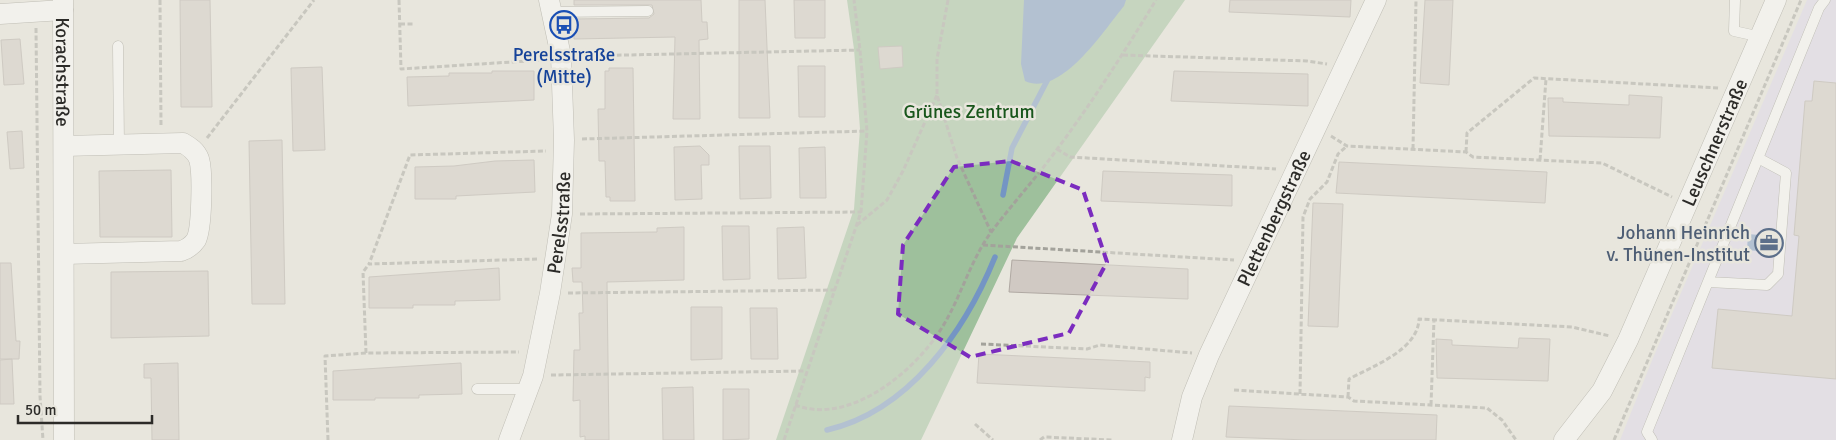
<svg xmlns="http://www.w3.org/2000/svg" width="1836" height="440" font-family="Signika,sans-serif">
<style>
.commercial{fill:#ddd8ee}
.green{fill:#9ec09c}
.water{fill:#7495c4}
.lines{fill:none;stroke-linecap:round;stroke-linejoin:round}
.stream{stroke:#7495c4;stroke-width:5.5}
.building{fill:#d0c9c3;stroke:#b0a9a3}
.lane-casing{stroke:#908e86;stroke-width:11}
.street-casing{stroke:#908e86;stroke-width:21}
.path{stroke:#a3a29b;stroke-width:3;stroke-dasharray:5 2.5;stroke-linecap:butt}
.lane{stroke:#fff;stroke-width:10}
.street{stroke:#fff;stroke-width:20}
.marked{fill:none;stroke:#7b2cbf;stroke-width:4;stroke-dasharray:10 6;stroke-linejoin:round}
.labels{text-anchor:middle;stroke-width:5;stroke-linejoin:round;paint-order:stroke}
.transit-label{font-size:19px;fill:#164399;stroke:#e8e6dd}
.street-label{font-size:19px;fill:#2c2b28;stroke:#e8e6dd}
.park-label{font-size:19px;fill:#18561b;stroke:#e8e6dd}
.service-label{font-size:19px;fill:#4e5e75;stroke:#e8e6dd;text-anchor:end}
</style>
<rect width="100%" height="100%" fill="#e8e6dd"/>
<!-- commercial -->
<path class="commercial" d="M1807,0h29v440h-216l33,-82z"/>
<!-- green -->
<path class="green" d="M847,0h338l-168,238 -96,202h-145l78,-231 6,-80 -6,-80z"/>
<!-- water -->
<path class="water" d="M1024,0h102l-2,6c-20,24 -63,92 -99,75l-4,-17z
M1748,234l22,2 -1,16 -22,-2z"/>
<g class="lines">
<!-- stream -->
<path class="stream" d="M1003,195l9,-47 37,-71
M827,430c82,-19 138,-99 168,-173"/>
</g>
<!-- building -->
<path class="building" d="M180,0h30l2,107h-31z
M574,0h127l1,22h5l1,17 -9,1 1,79h-27l2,-82 -101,2v-20l75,-1 5,-4 -2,-9h-78z
M739,0h26l5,118h-31z
M794,0h31v38h-30z
M1230,0h121l-1,17 -121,-5z
M1425,0h28l-4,85 -29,-2z
M20,39l4,45 -20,1 -3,-45z
M902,46l1,21 -23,2 -2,-22z
M798,66h27v51h-26z
M322,67l3,83 -32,1 -2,-83z
M609,68h24l2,133h-25v-4h-4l-1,-36h-6l-1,-52h7v-38h4z
M492,71h42v29l-126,6 -1,-29 42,-1v-3h43z
M1174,71l134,3v32l-137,-5z
M1814,81l22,2v296l-124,-11 6,-59 74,7 7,-80 -5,-1 11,-134h7z
M1629,95l33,2 -2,41 -111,-2 -1,-38h15v4l66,3z
M22,131l2,37 -14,1 -3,-37z
M282,140l3,164h-33l-3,-163z
M700,146l9,9v10h-8l1,34 -27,1 -1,-53z
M739,146h31l1,52 -31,1z
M825,147l1,51h-26l-1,-50z
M534,160l1,32 -79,4v3h-41v-32l39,-1 41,-5z
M1339,162l208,10 -2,31 -209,-10z
M171,170l1,67h-72l-1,-66z
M1103,171l129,4v31l-131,-5z
M1313,203l30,1 -5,123 -30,-1z
M722,226h27l1,53 -27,1z
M684,227v53l-77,2 2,158h-24v-4l-5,1v-37l-7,1 1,-51h6l-1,-37h4l-1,-31h-9l-1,-14h9v-35l76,-1v-4z
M804,227l2,51 -28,1 -1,-51z
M1012,260l176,9v30l-179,-7z
M0,263h11l5,78h4l-1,18h-19z
M499,268l1,32 -45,1v4h-42v3h-44v-31z
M208,271l1,65 -98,2v-66z
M691,307h31v52l-31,1z
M750,308h27l1,51h-27z
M1519,338l31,1 -2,42 -111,-3 -1,-39 16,1v5l66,3z
M979,354l171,8v16l-5,-1v14l-168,-8z
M12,359l2,45h-14v-44z
M178,363l1,77h-27l-1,-62h-7v-14z
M461,363l1,31 -43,1v3h-44v2h-42v-29z
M693,387l1,53h-31l-1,-52z
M723,389h26v50l-26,1z
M1229,406l208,9 -1,25h-129l-81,-3z"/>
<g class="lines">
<defs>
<path id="lane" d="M1735,0l-1,31 27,6
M551,12l97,-1
M118,46l1,99
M1708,282l59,3 11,-11 8,-101 -28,-15
M477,389h51
M1652,440l-5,-8 172,-424 6,-8"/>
<g id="street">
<path id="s1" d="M63,0l1,440"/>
<path d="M0,14l63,-4"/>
<path d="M64,146l119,-3c7,4 13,8 16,16 4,13 3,70 -3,81 -4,6 -9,9 -15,11l-117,3"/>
<path id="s2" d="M509,440l24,-64 17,-83 12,-79 2,-74 -3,-84 -12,-56"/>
<path id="s3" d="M1182,440l10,-43 17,-42 167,-355"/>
<path id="s4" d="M1564,440l38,-49 26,-51 148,-340"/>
</g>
</defs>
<!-- lane casing -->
<use href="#lane" class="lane-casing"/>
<!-- street casing -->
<use href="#street" class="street-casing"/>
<!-- path -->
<path class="path" d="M160,0l1,126
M399,0l2,69 142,-9
M948,0l-11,59v36l20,63 34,74
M400,24h13
M36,28l4,368 3,44
M1123,55l184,6 20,3
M579,56l281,-6
M1331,136l16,10 119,6 7,5 129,6 70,34
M207,138l107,-138
M582,139l285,-8
M1057,149l13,8 206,12
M1413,149l3,-149
M1466,152l1,-19 67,-55 185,10
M1540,160l6,-81
M580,214l281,-2
M857,225l30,-25 16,-29 34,-76
M983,245l251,15
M537,259l-168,5 41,-109 136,-4
M568,293l267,-3
M981,344l106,5 13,-4 92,8
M366,353l-3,-81 6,-8
M551,375l255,-4
M1234,390l114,7 6,4 133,7 15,12 14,20
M1300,394l3,-177 7,-18 17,-17 11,-28 9,-8
M1348,397l1,-18c24,-13 69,-29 70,-60l153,8 38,9
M795,405c57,22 127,-39 152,-86 16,-29 25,-61 45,-88 21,-28 45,-54 66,-83 35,-47 67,-97 98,-148
M1431,405l3,-85
M975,424l18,16
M328,440l-3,-84 41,-3 153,-1
M784,440l77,-228 6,-81 -7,-81 -6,-50
M1040,440l4,-3 68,3
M1614,440l187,-440"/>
<!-- lane -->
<use href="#lane" class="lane"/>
<!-- street -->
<use href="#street" class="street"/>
</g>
<!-- marked area -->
<path d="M0 0H1836V440H0ZM1011,161l72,29 24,72 -38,71 -99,24 -72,-43 5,-69 51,-78z" fill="#e8e6dd" fill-opacity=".55" fill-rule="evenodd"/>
<path class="marked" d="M1011,161l72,29 24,72 -38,71 -99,24 -72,-43 5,-69 51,-78z"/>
<!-- icons -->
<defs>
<symbol id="bus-ring" viewBox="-11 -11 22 22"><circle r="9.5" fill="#e8e6dd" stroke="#1a4fb4" stroke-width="1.5"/><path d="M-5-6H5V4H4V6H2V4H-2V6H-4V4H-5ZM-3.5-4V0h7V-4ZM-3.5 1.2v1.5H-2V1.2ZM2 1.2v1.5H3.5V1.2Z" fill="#1a4fb4"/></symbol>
<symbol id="office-ring" viewBox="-11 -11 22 22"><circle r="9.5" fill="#e8e6dd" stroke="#5c6f8a" stroke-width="1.5"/><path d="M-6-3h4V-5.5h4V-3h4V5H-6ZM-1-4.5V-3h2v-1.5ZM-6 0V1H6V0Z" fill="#5c6f8a"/></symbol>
</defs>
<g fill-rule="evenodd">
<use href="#bus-ring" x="548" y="9" width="32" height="32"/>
<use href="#office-ring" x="1753" y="227" width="32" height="32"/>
</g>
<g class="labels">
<!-- transit labels -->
<g class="transit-label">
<text x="564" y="61">Perelsstraße<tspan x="564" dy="22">(Mitte)</tspan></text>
</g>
<!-- street labels -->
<g class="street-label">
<text dy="7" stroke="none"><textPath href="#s1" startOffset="72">Korachstraße</textPath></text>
<text dy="7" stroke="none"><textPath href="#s4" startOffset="335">Leuschnerstraße</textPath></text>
<text dy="7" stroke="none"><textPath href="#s3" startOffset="241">Plettenbergstraße</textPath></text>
<text dy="7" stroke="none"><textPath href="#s2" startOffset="224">Perelsstraße</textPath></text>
</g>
<!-- park labels -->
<g class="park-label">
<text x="969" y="118">Grünes Zentrum</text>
</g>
<!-- service labels -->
<g class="service-label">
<text x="1750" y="239">Johann Heinrich<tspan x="1750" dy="22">v. Thünen-Institut</tspan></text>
</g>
</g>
<!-- scale -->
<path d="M18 415v8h134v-8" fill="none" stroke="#2c2b28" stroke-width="2.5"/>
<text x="25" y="415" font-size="15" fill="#2c2b28" stroke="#e8e6dd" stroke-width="4" paint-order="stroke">50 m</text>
</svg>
